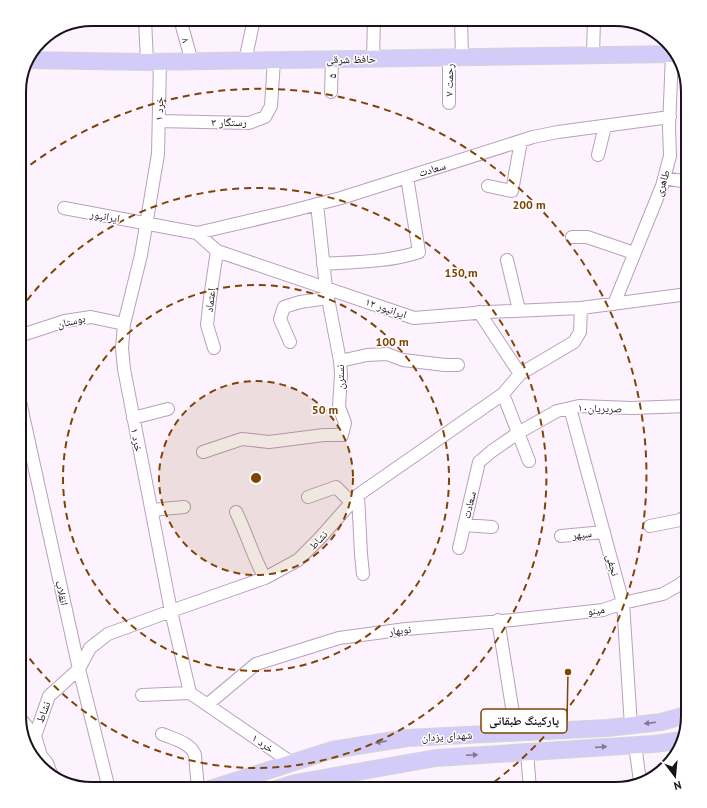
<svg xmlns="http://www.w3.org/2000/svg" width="707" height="808" font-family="'PT Sans','Noto Naskh Arabic',sans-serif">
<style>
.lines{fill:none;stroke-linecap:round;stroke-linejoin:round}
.minor-casing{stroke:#b8a1ba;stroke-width:14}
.major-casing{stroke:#d6d5d6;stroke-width:18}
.minor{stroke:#fff;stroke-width:12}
.major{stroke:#d3cbf8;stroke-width:16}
.oneway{fill:#807895}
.ring{fill:none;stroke:#814303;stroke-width:2;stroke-dasharray:7 5}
.labels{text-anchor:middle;stroke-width:3;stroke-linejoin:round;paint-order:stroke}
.street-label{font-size:11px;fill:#1b131c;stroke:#fff}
.rim{fill:none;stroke:#1b131c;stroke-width:2}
.centre{fill:#814303;stroke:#fff;stroke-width:2}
.ring-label{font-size:12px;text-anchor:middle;font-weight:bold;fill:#814303;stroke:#fff;stroke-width:3;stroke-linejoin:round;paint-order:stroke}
.leader{fill:none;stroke:#814303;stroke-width:1.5}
.callout-dot{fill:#814303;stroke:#fff;stroke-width:1.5}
.callout{fill:#fff;stroke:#814303;stroke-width:1.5}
.callout-label{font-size:12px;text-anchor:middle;font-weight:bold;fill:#1b131c}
</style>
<rect width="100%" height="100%" fill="#fdf3fe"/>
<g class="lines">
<defs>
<path id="minor" d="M145,19l2,43
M180,19l12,43
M461,19l1,38
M593,55l1,-36
M373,59l1,-40
M245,61l9,-42
M160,62l-2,92 -17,101 -17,69 -2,24 2,21 47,242 19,82 102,70
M331,92l1,-33
M449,103v-46
M159,121l90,2 16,-6 6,-11 3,-46
M598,155l7,-29
M664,178l24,4
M488,186l24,5 9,-50
M64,208l133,25 20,18 197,67 74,-6 93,-4 107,-14
M197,233l90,-21 54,-14 192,-61 25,-5 112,-15
M572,237h15l47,16
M507,260l12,50
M323,264c32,-2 66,-2 96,-12l-12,-75
M614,304l48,-118 8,-30 -1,-29 3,-73
M479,312l41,62
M19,336l46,-15 26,-4 33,7
M290,342l-10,-23 4,-12 16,-5 28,-4
M214,348l-7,-23 3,-27 7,-47
M340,361l27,-6 20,-1 16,6 42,5h13
M503,394l26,67
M19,397l60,272 30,120
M570,408l53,195 8,123
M133,418l35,-9
M203,452l39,-13 27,3 55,-7h18l3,-12 -6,-16 2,-33 -1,-13 -14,-73 -9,-84
M358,495l3,59 2,20
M308,497l28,-10 15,15
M152,510l32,-3
M236,512c11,22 17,45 29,66
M464,525l28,2
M650,526l30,-6 8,-5
M561,536l43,-4
M459,548l20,-86 13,-11 26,-18 39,-22 22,-5 52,2 57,-2
M498,620l18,112
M142,695l48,-2
M208,704l48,-40 83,-26 67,-9 106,-9 91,-10 20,-7 40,-9 16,-9 9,-7
M19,717l16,19 6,20 6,7 5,13
M162,734c12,5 29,9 33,21l3,34
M35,736l14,-40 30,-27 11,-21 18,-14 63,-23 94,-33 33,-18 21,-21 39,-44 145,-101 17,-20 54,-32 6,-10 1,-24
M635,745l5,36
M527,752l3,37"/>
<path id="major" d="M26,60l121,2 528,-8
M210,789l122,-39 75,-12 200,-10 54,-6 22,-6 5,-2
M276,789l19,-6 141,-25 218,-14 29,-4"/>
</defs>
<!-- minor casing -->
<use href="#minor" class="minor-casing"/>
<!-- major casing -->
<use href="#major" class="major-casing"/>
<!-- minor -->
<use href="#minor" class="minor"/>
<!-- major -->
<use href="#major" class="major"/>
</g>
<!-- one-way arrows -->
<defs><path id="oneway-solid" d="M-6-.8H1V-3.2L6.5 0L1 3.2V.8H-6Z"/></defs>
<g class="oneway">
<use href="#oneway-solid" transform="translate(650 723) rotate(173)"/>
<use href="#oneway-solid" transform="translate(381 742) rotate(171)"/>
<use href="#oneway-solid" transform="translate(601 747) rotate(-4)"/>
<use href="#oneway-solid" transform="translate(472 755) rotate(-3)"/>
</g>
<!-- distance rings -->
<circle cx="256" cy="478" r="97" fill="#814303" fill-opacity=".12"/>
<g class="ring">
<circle cx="256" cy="478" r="97"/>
<circle cx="256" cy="478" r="193"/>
<path d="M20 310A290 290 0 1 1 20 646"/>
<path d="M21 172A386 386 0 1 1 486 788"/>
</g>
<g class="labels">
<!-- street labels -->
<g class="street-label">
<text transform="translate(186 40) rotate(75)" y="4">۸</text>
<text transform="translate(351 59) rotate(-1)" y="4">حافظ شرقی</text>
<text transform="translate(332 76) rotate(-88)" y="4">۵</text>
<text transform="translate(449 80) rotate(-89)" y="4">رحمت ۷</text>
<text transform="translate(159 109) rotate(-89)" y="4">خرد ۱</text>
<text transform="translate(229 122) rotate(-1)" y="4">رستگار ۳</text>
<text transform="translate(432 169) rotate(-17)" y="4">سعادت</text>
<text transform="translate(662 183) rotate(-72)" y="4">طاهری</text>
<text transform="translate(105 216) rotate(10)" y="4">ایرانپور</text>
<text transform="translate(210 300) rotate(-83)" y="4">اعتماد</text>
<text transform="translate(386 308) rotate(19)" y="4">ایرانپور ۱۲</text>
<text transform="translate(71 321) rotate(-13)" y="4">بوستان</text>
<text transform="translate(340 377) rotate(-90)" y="4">نسترن</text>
<text transform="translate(600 408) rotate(1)" y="4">صریریان۱۰</text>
<text transform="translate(137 440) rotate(79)" y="4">خرد ۱</text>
<text transform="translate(469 505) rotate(-77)" y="4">سعادت</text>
<text transform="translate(582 534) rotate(-6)" y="4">سپهر</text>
<text transform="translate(318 540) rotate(-47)" y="4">نشاط</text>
<text transform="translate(613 565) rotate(75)" y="4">نجفی</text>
<text transform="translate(62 593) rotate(78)" y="4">انقلاب</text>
<text transform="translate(596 610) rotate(-9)" y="4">مینو</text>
<text transform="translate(400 630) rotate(-7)" y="4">نوبهار</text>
<text transform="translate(43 712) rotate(-70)" y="4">نشاط</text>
<text transform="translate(447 736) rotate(-3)" y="4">شهدای یزدان</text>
<text transform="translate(263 743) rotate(34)" y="4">خرد ۱</text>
</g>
</g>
<!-- crop -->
<path d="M0 0H707V808H0ZM92 26H615A66 66 0 0 1 681 92V716A66 66 0 0 1 615 782H92A66 66 0 0 1 26 716V92A66 66 0 0 1 92 26Z" fill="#fff" fill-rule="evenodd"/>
<path class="rim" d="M92 26H615A66 66 0 0 1 681 92V716A66 66 0 0 1 615 782H92A66 66 0 0 1 26 716V92A66 66 0 0 1 92 26Z"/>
<circle cx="256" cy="478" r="6" class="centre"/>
<g class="ring-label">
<text x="529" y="209">200 m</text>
<text x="461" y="277">150 m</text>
<text x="392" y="346">100 m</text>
<text x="325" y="414">50 m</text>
</g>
<!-- callouts -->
<path class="leader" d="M568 672L567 721"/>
<circle class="callout-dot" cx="568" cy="672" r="4"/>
<rect class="callout" x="481" y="709" width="86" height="24" rx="4"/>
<g class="callout-label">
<text x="524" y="725">پارکینگ طبقاتی</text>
</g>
<!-- north arrow -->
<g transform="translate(675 776) rotate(164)" stroke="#ffffff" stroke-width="3" paint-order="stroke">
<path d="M0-3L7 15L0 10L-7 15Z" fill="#1b131c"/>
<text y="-6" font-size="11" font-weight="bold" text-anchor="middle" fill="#1b131c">N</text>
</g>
</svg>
